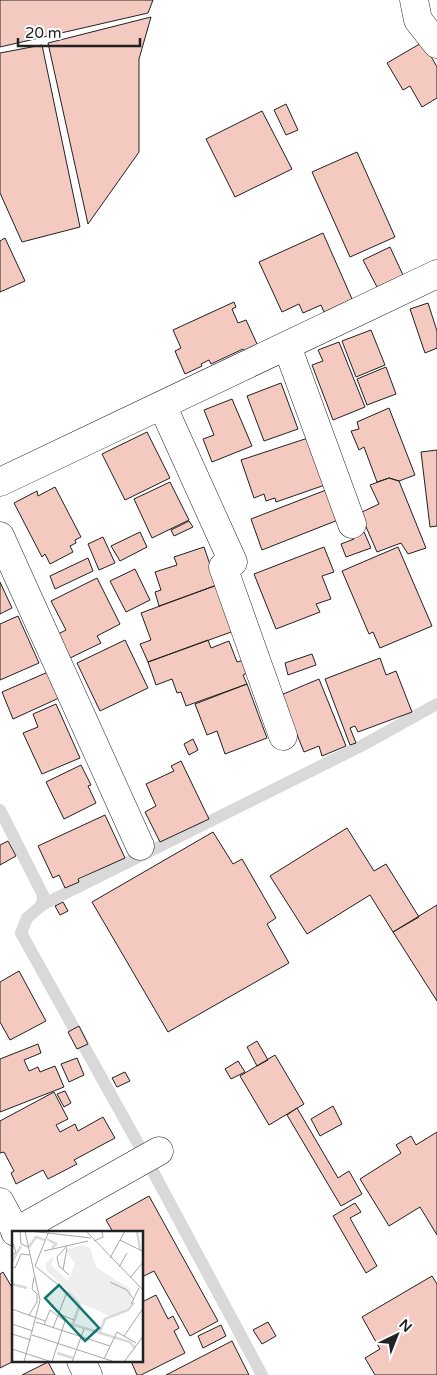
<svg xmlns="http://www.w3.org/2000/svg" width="437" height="1375" font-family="'Varela Round',sans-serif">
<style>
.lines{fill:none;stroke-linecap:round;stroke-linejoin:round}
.stream{stroke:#d9d9d9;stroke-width:12}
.building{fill:#f3c9c0;stroke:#222}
.street-casing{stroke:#222;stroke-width:29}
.street{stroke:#fff;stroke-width:28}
.inset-river{fill:none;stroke:#d9d9d9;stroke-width:2.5}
.inset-road{fill:none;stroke:#a7a7a7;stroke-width:1}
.view{fill:#0f766e;fill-opacity:0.15;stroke:#0f766e;stroke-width:2.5}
.inset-edge{fill:none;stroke:#222;stroke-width:2.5}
</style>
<rect width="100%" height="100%" fill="#fff"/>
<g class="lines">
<!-- stream -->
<path class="stream" d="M0,810l43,85 -1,10 -15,13 -6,15 114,205 127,237
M42,905l321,-160 74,-41"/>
</g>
<!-- building -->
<path class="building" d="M0,0h153l-5,13 -148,34z
M151,17l-12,42v93l-51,72 -40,-181z
M423,42l14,25v31l-15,9 -12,-21 -7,4 -16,-27z
M42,45l38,182 -58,15 -22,-49v-140z
M286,104l12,26 -12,5 -12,-25z
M262,111l30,58 -57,28 -29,-58z
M357,152l38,85 -45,20 -38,-85z
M323,233l29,66 -28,13 -3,-7 -18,8 -4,-9 -17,8 -23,-50z
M5,238l20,43 -25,11v-51z
M390,247l13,28 -26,12 -14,-27z
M234,302l2,5 -4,2 6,14 8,-3 12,26 -14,6 -1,-3 -32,15 -2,-4 -8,4 1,2 -17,8 -10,-23 6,-3 -8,-18z
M428,303l9,28v17l-12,5 -15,-44z
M371,330l14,35 -29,12 -14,-36z
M339,342l26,65 -32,13 -21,-55 11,-4 -5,-11z
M386,367l10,27 -29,11 -10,-26z
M281,383l17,46 -34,12 -17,-45z
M232,399l20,47 -40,16 -9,-23 11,-4 -10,-25z
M389,408l26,67 -16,6 -10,-3 -12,4 -13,-35 -5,3 -8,-19 8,-2 -2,-7z
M147,432l23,46 -45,22 -23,-46z
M308,438l17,47 -49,17 -1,-4 -9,3 -2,-7 -10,4 -13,-38z
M437,450v76l-7,1 -9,-75z
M389,478l10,3 27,67 -18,6 -7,-11 -24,9 -17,-39 19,-9 -9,-19z
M170,482l19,38 -37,18 -18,-39z
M55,487l26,50 -6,3 1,3 -6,3 3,6 -23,12 -5,-10 -3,3 -28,-54 23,-12 1,5z
M326,490l12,30 -76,30 -11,-31z
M189,521l4,6 -19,9 -3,-6z
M140,532l7,15 -27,14 -9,-15z
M364,532l7,16 -25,9 -5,-13 13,-5 -1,-3z
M103,537l12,26 -16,7 -11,-26z
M204,547l13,38 -58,21 -4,-14 6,-2 -6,-18 22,-7 -3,-8z
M324,547l10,25 -12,4 9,23 -15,5 4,8 -44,17 -22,-55z
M398,547l34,79 -52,22 -7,-16 -4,2 -27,-63z
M88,558l5,13 -38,18 -5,-13z
M135,569l15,31 -24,12 -16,-31z
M97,578l23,46 -23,12 4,7 -33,16 -12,-24 10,-5 -15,-29z
M0,582l12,26 -12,6z
M217,585l17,46 -86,31 -8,-18 11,-4 -10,-27z
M18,616l21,47 -39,17v-56z
M125,640l23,48 -48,23 -23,-48z
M208,640l3,8 18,-7 8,21 7,-2 5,12 -6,3 4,9 -61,22 -5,-14 -4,1 -5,-14 -16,6 -8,-23z
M312,654l4,11 -28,10 -3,-12z
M380,658l6,17 10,-4 16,41 -54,20 -3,-6 -5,2 6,15 -6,2 -25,-66z
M48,672l11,26 -46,21 -11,-27z
M319,679l27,67 -24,10 -3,-10 -15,6 -23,-57z
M247,684l20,54 -42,16 -8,-23 -10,4 -12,-31z
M56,704l24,54 -38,16 -19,-41 15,-6 -5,-13z
M193,739l5,11 -9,5 -5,-11z
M181,761l28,58 -49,23 -15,-30 11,-6 -10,-22 28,-13 -3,-5z
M81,765l10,20 -3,1 8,17 -32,16 -18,-37z
M105,815l20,43 -47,21 1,3 -14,6 -6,-13 -6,3 -15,-32z
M347,828l27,43 12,-7 33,53 -26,15 -23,-37 -63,39 -37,-58z
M213,832l20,32 9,-5 34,59 -9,6 22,39 -121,69 -76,-130z
M8,841l8,15 -16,9v-20z
M63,902l5,9 -8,4 -5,-9z
M437,905v96l-44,-69z
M19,971l27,50 -36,19 -10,-18v-40z
M79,1026l9,18 -11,5 -9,-17z
M257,1041l11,19 -11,6 -10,-19z
M38,1044l3,9 -17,7 5,11 9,-4 2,5 15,-6 9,21 -64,25v-53z
M275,1055l29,49 -35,21 -29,-49z
M77,1058l7,17 -15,7 -8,-18z
M238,1061l7,11 -14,7 -6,-10z
M125,1072l5,9 -13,6 -5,-9z
M65,1091l6,12 -7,4 -7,-13z
M54,1092l14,27 -12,6 4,7 15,-8 3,7 25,-14 12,21 -41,22 3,4 -29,15 -5,-9 -27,14 -5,-11 3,-2 -10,-19 -4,1v-32z
M333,1106l9,18 -22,12 -9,-17z
M297,1108l41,70 11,-7 13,23 -21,12 -54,-91z
M437,1132v103l-17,-28 -31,19 -29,-47 41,-26 -5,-8 15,-9 5,9z
M149,1196l69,125 -28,15 -36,-65 -12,6v-45h-29l-7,-12z
M355,1203l6,9 -11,6 27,48 -11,7 -33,-57z
M3,1272l11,19v70l-14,7v-94z
M432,1276l5,8v91h-62l-10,-17 15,-9 -18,-32z
M156,1295l12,24 5,-3 6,12 -5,3 11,22 -44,22h-4l-6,-14h11v-59z
M268,1322l8,14 -14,8 -9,-14z
M221,1325l5,11 -23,12 -5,-12z
M232,1341l17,34h-83z
M48,1362l7,13h-33z"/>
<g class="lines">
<defs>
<path id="street" d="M414,0l4,20 19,24
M287,346l65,178
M162,405l71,157 -10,5 60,169
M0,482l437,-208
M0,536l140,310
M0,1202l16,30
M15,1232l144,-81
M81,1361l7,14"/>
</defs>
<!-- street casing -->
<use href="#street" class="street-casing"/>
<!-- street -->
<use href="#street" class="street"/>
</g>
<!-- overview -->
<g transform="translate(12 1231)">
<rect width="131" height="131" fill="#fff"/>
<path d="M70,14l8,3 6,19 34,22 1,13 -4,7 -15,8 -30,-13 -36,-34v-7l8,-7 -3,9 17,16 7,-17 -9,-14z" fill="#eee"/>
<path class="inset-river" d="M125,0l3,19M35,8l9,5 -4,4M17,16l7,-10 9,3M0,31l9,-16M0,53l15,4M56,61l12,12 -7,20M56,92l62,19 5,6M87,103l6,-15 23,-9 6,-8M45,122l16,5"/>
<path class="inset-road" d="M8,0l1,13 7,3M18,0l61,7M74,0l58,60M108,9l24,12M0,10l4,11 -4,4M82,10l9,-4 -1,-6M55,15l-10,11 2,9 10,9M32,20l44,-10M98,27l15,-27M23,35l32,26 -14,36M23,35l14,-35M0,36l3,1 6,-14 9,1M107,36l8,-14M51,39l4,-22M118,47l14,-17M98,51l17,8 7,10M119,73l8,-16M0,78l33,12M47,83l15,6M17,84l8,-13v-8l-5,-5 2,-12M24,91l74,24M0,93l21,7M32,94l6,-15 15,11 -13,41M0,103l19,6M20,104l83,27M112,105l20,-29M0,118l40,13M92,128l13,-27 19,11M12,131l16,-62 -15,-69M60,131l12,-33M112,131l20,-27"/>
<path class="view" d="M47,54l40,43 -14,13 -40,-43z"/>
<rect width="131" height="131" class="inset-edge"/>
</g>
<!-- north arrow -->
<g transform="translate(397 1335) rotate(43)" stroke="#ffffff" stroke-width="4" paint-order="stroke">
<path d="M0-4L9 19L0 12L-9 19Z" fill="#222222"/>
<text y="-8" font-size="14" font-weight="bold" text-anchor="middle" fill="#222222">N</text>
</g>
<!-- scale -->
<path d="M18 38v8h122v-8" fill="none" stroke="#222222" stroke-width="2.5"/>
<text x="25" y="38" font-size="15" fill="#222222" stroke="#ffffff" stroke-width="4" paint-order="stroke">20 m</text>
</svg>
